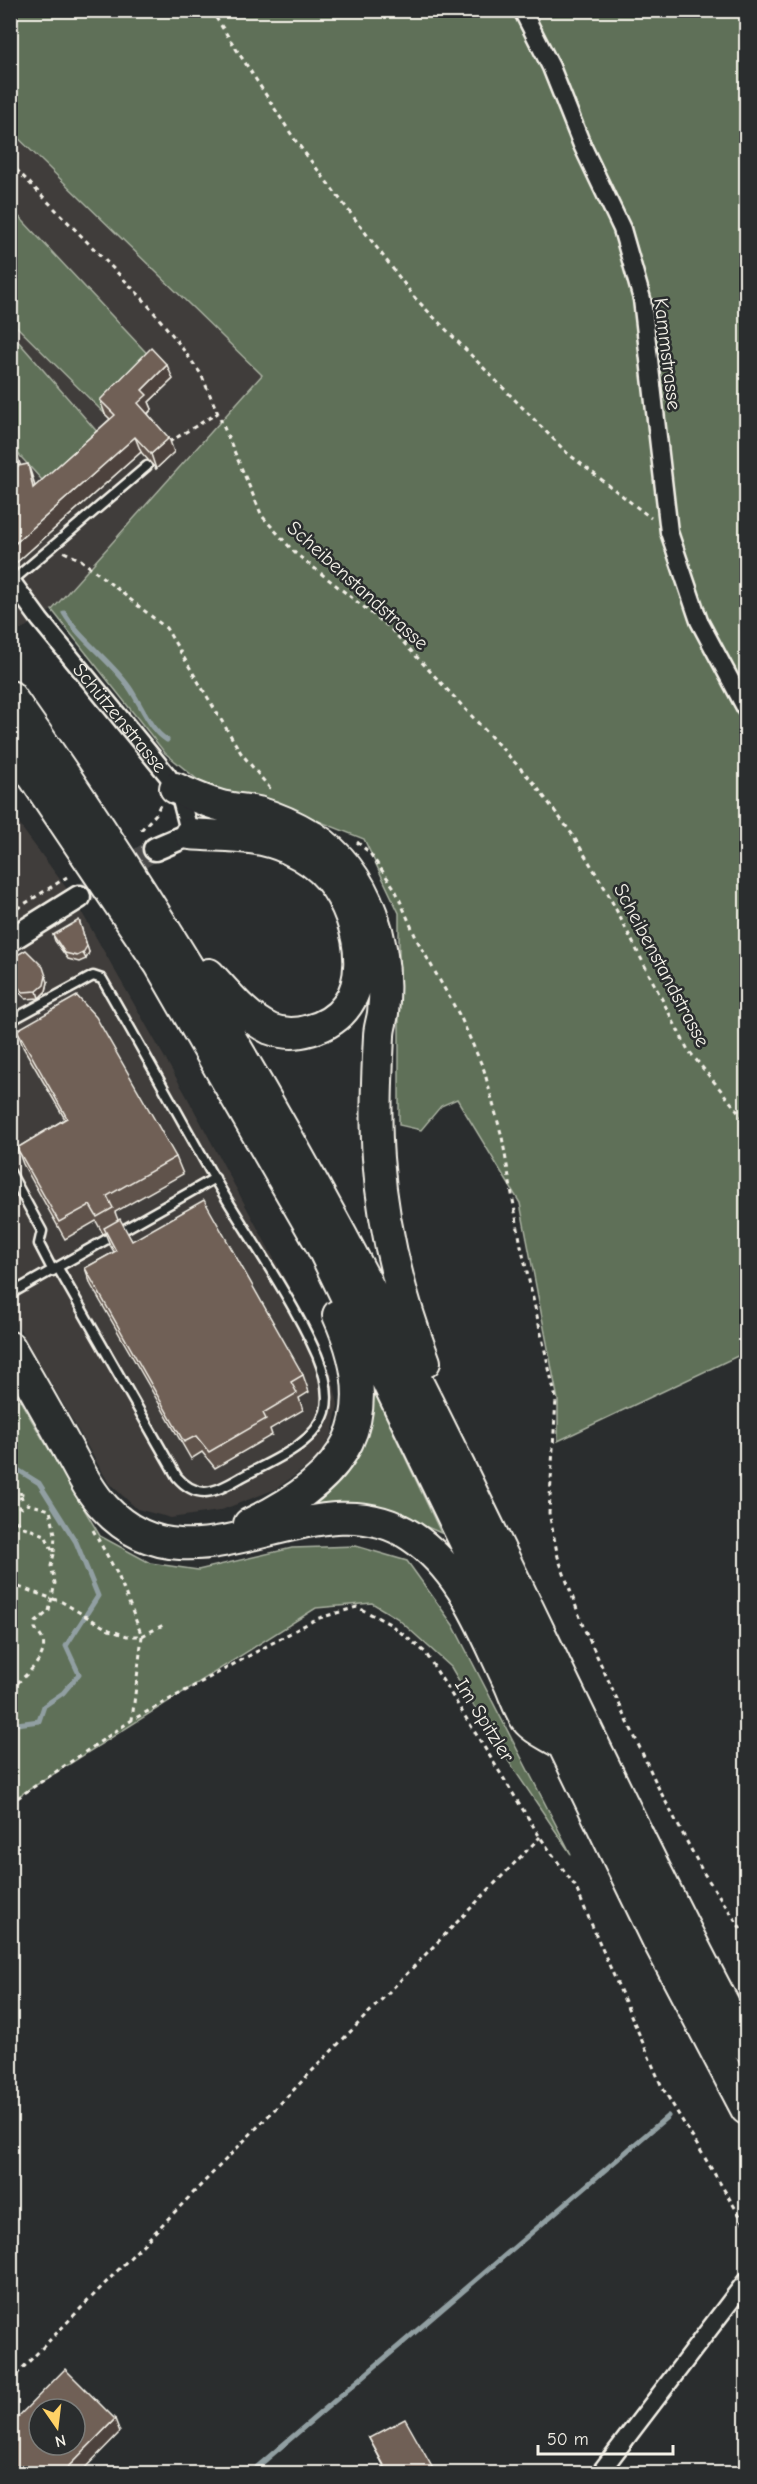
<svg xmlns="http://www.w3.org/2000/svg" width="757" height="2484" font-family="'Comic Neue',sans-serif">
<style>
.built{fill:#3f3c3a}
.green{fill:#5e7059;stroke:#a9b0a0;stroke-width:1.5}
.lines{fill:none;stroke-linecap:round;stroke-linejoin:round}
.stream{stroke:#919fa2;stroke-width:5}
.secondary-tunnel{stroke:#484a4a;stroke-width:22;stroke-dasharray:22 11;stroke-linecap:butt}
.service-casing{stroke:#f4f1e8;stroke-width:13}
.minor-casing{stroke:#f4f1e8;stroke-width:21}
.secondary-casing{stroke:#f4f1e8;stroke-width:27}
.motorway-casing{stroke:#f4f1e8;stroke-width:34}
.path{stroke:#f4f1e8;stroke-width:3;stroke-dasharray:4.5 4.5;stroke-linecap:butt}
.service{stroke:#2a2d2e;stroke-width:8}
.minor{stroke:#2a2d2e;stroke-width:16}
.secondary{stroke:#2a2d2e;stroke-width:22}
.motorway{stroke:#2a2d2e;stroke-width:30}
.wall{fill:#60534b;stroke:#f4f1e8;stroke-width:1.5}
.shaded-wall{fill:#4e433d;stroke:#f4f1e8;stroke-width:1.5}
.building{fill:#706057;stroke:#f4f1e8;stroke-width:1.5;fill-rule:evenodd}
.labels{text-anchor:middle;stroke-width:5;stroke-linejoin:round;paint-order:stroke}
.street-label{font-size:20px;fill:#f4f1e8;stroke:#2a2d2e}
</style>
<rect width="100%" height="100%" fill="#2a2d2e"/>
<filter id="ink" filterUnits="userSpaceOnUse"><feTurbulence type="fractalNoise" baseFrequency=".0167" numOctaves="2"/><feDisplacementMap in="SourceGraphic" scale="12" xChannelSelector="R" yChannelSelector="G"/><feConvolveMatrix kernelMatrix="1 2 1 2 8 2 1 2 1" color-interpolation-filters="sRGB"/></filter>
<g filter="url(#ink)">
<!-- built -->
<path class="built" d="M10,131l252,244 -210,235 -41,26z
M10,812l63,85 113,198 135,251 11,30 6,29 -6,29 -13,24 -43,31 -57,22 -48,7 -34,-9 -29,-27 -97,-168z"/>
<!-- green -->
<path class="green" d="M10,11h736v1341l-188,89v-41l-38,-197 -63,-104 -16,7 -20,24 -22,-5v-212l-35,-74 -81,-32 -74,-18 -44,-36 -113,-143 210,-235 -251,-244z
M10,207l146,156 -51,51 -94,-93z
M10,332l96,110 -54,49 -41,-45z
M11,1385l89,151 50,27 48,7 94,-22 64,-2 51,15 46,64 118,229 -82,-122 -38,-65 -54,-49 -25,-15 -56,5 -305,193z
M374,1392l67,141c-56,-25 -81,-28 -142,-27l40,-25 22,-38z"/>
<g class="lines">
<!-- stream -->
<path class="stream" d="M64,613c15,26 47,48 65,74 12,17 20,42 38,53
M10,1465l29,18 37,59 22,54 -32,50 13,28 -16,19 -19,13 -5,15 -29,4
M249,2474l419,-358"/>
<!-- secondary-tunnel -->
<path class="secondary-tunnel" d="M79,897l76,-48"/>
<defs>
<path id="service" d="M12,581l135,-115
M10,1021l83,-45 9,3c38,66 75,133 112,199 34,58 75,115 103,177 7,17 13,39 8,57 -11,34 -56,50 -85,66 -24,14 -42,23 -63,-1l-119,-209
M10,1172l32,59 -3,13 14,27
M10,1294l205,-116"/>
<g id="minor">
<path d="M522,10l29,57 31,78 40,84 20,70 27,233 30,89 47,88"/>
<path id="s1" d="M10,579l30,41 128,156 13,24 9,34"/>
<path d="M599,2474l147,-193"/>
</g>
<path id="secondary" d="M155,849l35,-15
M10,940l69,-43"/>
<path id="motorway" d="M10,696c123,173 232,354 332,540 142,266 262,544 404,810
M10,742l150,223 161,280 337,696 88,168
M175,788c14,6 28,13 43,17 13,4 27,4 40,7 17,5 39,15 54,24 58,37 78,112 71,177 -1,8 -4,15 -4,23 -2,40 -4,82 -1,122 5,71 22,138 47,204
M190,834c34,3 68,0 99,15 15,7 29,16 40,29 36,44 51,133 -19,152 -13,4 -27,4 -40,-1 -24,-11 -43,-36 -61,-55
M10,1347c19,33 38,66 56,99 12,21 22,44 39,62 89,96 210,-36 306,28 51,34 71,91 97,145 6,12 11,31 20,41 8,9 24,15 34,22
M249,1524c98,-46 136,-104 89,-209"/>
</defs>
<!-- service casing -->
<use href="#service" class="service-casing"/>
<!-- minor casing -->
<use href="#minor" class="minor-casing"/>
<!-- secondary casing -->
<use href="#secondary" class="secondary-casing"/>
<!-- motorway casing -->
<use href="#motorway" class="motorway-casing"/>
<!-- path -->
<path class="path" d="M211,10l84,130 120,158 152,155 84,65
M10,163l133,136 31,38 27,37 61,142 33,37 94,74 144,155 39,52 34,56 82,160 58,71
M169,442l49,-29
M64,552l17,8 85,68 75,125 32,39
M141,830l15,-16 4,-9
M357,842l12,10 26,37 22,51 44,78 23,52 18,67 19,109 35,153 -7,114 9,44 25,69 76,163 44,83 43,64
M10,913l57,-36
M10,1492l14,2v3l-14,3
M10,1503l12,5 6,-4 22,6 5,24 -1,18
M10,1514l11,12 24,9 9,19 -3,12 4,17 -6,28 -13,11 -1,6c2,4 7,9 8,13 5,18 -22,38 -33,49
M93,1530l25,45 24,61 -10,84
M10,1584l52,18 47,28 18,6h15l23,-12
M10,1803l122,-83 184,-101 41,-12 33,17 35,28 115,185 35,49 87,201 84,139
M10,2381l530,-544"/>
<!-- service -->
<use href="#service" class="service"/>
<!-- minor -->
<use href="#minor" class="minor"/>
<!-- secondary -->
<use href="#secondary" class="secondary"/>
<!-- motorway -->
<use href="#motorway" class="motorway"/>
</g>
<!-- wall -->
<path class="wall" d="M173,379l-24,23 3,7 -4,5 26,38 -18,17 -15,-17 -125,111 -6,-6v-107l10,16 13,13 2,8 75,-68 -5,-5 -5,-14z
M53,935l36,17 -3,7 -7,3 -11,-3 -13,-18z
M48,982l-2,9 -7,7 -13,1 -10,-10 -2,-6z
M17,1030l159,127 7,17 -68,38 3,8 14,21 171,134 6,17 -10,6 4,12 -33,19 2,6 -57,33 -13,-16 -11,7 -100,-174 -6,-17 29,-16 -4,-7 -5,-12 -2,1 -7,-13 -31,18 -42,-75 -6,-16 48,-29 -42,-72z
M369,2438l67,36h-48z"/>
<!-- shaded-wall -->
<path class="shaded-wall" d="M167,365l6,14 -24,23 3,7 -9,9 -5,-15 4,-13z
M135,437l6,15 -125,111 -6,-15z
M169,438l5,14 -18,17 -5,-15z
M15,450l5,14 4,17 -6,-15z
M28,464l5,15 6,24 -6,-15z
M79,920l10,32 -3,7 -3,-6z
M46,976l2,6 -2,9 -7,7 -2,-7z
M115,2419l5,13 -41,42h-18z"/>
<!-- building -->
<path class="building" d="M151,348l16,17 -25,25 5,5 -9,8 31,35 -18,16 -16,-17 -125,111v-98h5l3,16 10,-2 5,24 82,-73 -15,-15z
M79,920l8,26 -4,7 -6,3 -12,-3 -12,-18z
M26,950l17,17 3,9 -2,9 -7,6 -14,1 -9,-9 -4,-18v-6z
M77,996l19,21 80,140 -69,39 6,12 -16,9 -7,-12 -31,17 -42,-74 50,-30 -50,-88z
M204,1200l99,175 -12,7 6,11 -34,20 3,6 -57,33 -13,-16 -12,6 -99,-174 31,-17 -12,-23 16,-9 12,22z
M65,2369l50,50 -54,55h-51v-49zM39,2409h36v36h-36z
M405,2419l31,55h-47l-20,-36z"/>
</g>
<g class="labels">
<!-- street labels -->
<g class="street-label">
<text transform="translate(668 354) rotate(83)" y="7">Kammstrasse</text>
<text transform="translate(358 585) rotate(42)" y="7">Scheibenstandstrasse</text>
<text dy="7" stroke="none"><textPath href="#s1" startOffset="177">Schützenstrasse</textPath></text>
<text transform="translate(662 965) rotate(62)" y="7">Scheibenstandstrasse</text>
<text transform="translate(485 1720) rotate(58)" y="7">Im Spitzler</text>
</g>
</g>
<!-- margin -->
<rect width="757" height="2484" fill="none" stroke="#2a2d2e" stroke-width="36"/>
<rect x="18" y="18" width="721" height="2448" fill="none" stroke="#f4f1e8" stroke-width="2" filter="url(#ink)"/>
<!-- north arrow -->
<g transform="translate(57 2427) rotate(166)"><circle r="28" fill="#2a2d2e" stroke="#7b7b78" stroke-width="1.5"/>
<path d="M0-4.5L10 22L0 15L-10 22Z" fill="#ffd166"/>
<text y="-9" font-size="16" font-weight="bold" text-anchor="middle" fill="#f4f1e8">N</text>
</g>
<!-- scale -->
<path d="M538 2445v9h135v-9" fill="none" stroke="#f4f1e8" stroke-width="3"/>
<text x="547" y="2445" font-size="18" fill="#f4f1e8" stroke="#2a2d2e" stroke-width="4.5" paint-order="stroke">50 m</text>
</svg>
